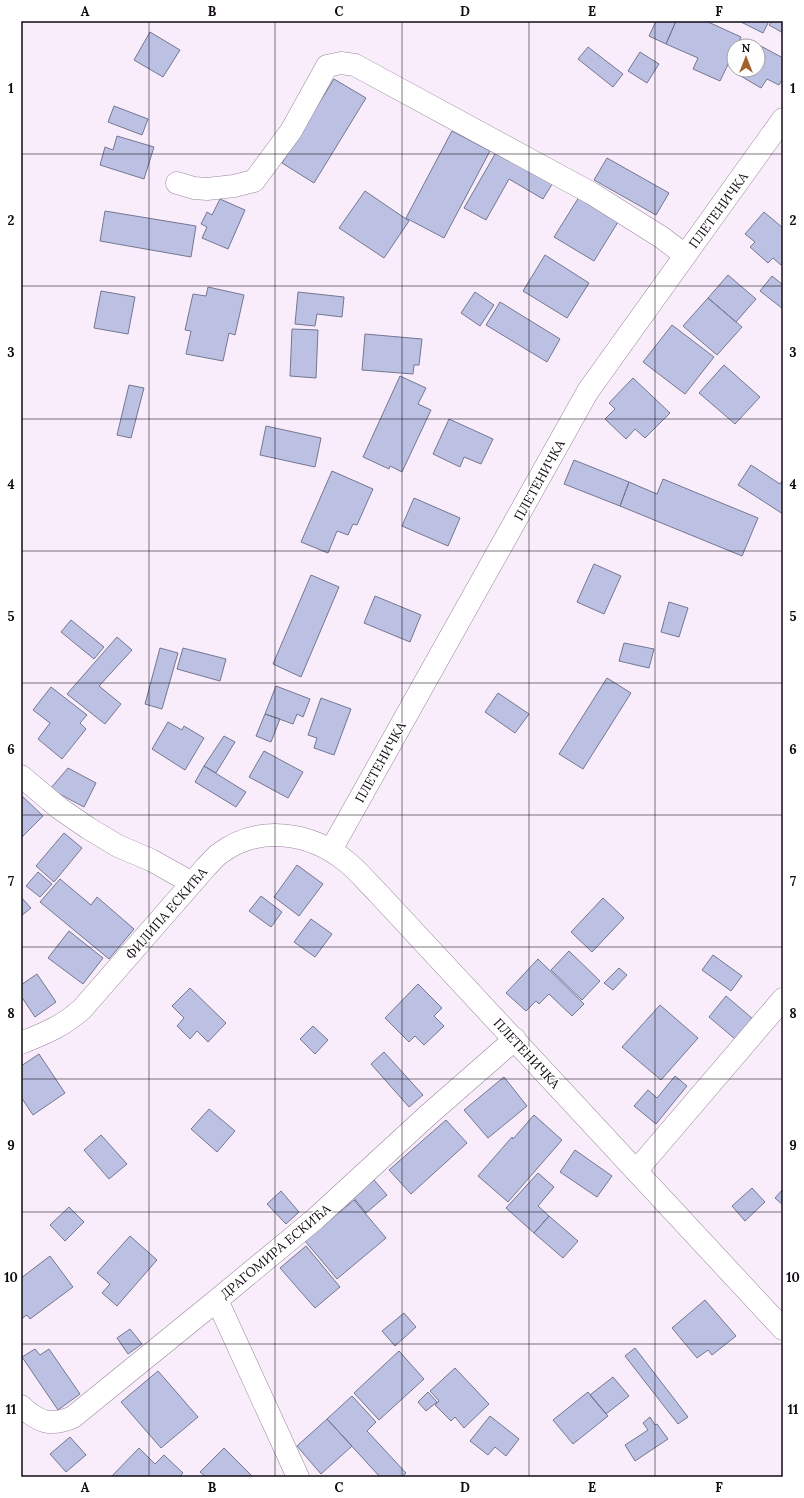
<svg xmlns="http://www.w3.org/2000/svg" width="804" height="1498" font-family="Lora,serif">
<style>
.building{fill:#bcc0e2;stroke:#747792}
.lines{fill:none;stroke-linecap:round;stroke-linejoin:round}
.minor-casing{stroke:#98859c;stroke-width:23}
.minor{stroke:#fff;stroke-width:22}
.grid{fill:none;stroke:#110a12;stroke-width:1;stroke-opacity:0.55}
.labels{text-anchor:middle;stroke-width:3;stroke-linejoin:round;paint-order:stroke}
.street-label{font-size:13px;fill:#110a12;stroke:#fff}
.neatline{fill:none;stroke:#110a12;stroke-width:1.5}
.grid-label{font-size:13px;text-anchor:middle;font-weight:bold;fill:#110a12}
</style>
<rect width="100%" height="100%" fill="#f9edfc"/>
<!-- building -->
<path class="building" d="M656,21h20l-10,23 -17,-8z
M676,21h30l35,16 -4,9h-3v6l-14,29 -27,-12 5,-11 -32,-14z
M739,21h30l-6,12z
M772,21h11v12l-14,-8z
M150,32l30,18 -17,27 -29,-17z
M757,44l26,14v20l-4,7 -12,-6 -6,9 -22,-13 3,-5h16v-24h-2z
M588,47l35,27 -10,13 -35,-28z
M640,52l19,12 -12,19 -19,-12z
M334,79l32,19 -52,85 -32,-20z
M114,106l34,13 -6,16 -34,-13z
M452,131l38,20 -46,87 -38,-20z
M117,136l37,11 -10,32 -44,-14 5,-18 8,3z
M498,149l56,32 -11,18 -34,-20 -23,41 -22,-12z
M607,158l62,35 -13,22 -62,-35z
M365,191l44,30 -25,37 -45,-30z
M579,197l39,25 -24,39 -40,-24z
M220,199l25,11 -17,39 -26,-11 5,-11 -6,-3 6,-12 5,3z
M105,211l91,15 -5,31 -91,-16z
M764,212l19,16v34l-2,3 -8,-7 -5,5 -18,-16 5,-5 -10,-8z
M545,255l44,28 -22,35 -44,-27z
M728,275l28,24 -20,23 -28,-24z
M772,276l11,9v24l-23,-18z
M208,287l36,8 -9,40 -6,-2 -6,28 -37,-7 5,-23 -6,-1 8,-36 13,2z
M101,291l34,6 -7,37 -34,-6z
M298,292l46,5 -2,20 -25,-3 -2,12 -20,-2z
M475,292l19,13 -14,21 -19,-13z
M708,298l34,29 -25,28 -34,-29z
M500,302l60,37 -13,23 -61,-37z
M672,325l42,32 -29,37 -42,-32z
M292,329l26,1 -2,48 -26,-2z
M365,334l57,5 -3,26h-5l-1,9 -51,-4z
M724,365l36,32 -25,27 -36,-31z
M400,376l26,12 -8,16 13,6 -29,62 -12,-6 -1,3 -26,-12z
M633,378l37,35 -25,25 -10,-9 -9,10 -21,-20 10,-10 -6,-6z
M129,385l15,3 -13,50 -14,-3z
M449,419l44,20 -12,25 -17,-7 -4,10 -27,-13z
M266,426l55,12 -6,29 -55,-12z
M574,460l55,22 -9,24 -56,-22z
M751,465l29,19 3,-4v34l-45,-29z
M332,471l41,18 -16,36 -4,-1 -5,11 -11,-4 -9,22 -27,-11z
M663,479l95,39 -16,38 -122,-50 9,-24 28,12z
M414,498l46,20 -12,28 -46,-20z
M594,564l27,12 -17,38 -27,-12z
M311,575l28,12 -38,90 -28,-13z
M375,596l46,19 -11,27 -46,-19z
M669,602l19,6 -9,29 -18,-5z
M71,620l33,27 -10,12 -33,-27z
M117,637l15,13 -33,36 22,18 -16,20 -38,-30z
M624,643l30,6 -5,19 -30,-7z
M160,648l18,5 -16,56 -17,-5z
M183,648l43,11 -6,22 -43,-12z
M607,678l24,15 -48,76 -24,-15z
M276,686l34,13 -7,18 -6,-3 -4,10 -28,-10z
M51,687l36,28 -7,8 6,6 -24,30 -24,-20 12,-16 -17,-13z
M498,693l31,21 -14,19 -30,-21z
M321,698l30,11 -17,46 -20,-7 3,-10 -9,-3z
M265,714l15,5 -9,23 -15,-6z
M168,722l14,8 2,-4 20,12 -19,32 -33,-21z
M224,736l11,6 -19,31 -12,-7z
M264,751l39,21 -15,26 -39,-21z
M204,766l42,26 -10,15 -41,-25z
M68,768l28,15 -12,24 -34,-18z
M21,795l22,21 -22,22z
M64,833l18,15 -28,34 -18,-16z
M297,865l26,19 -24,32 -25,-19z
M38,872l14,12 -12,13 -14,-11z
M60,879l31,26 6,-8 37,32 -25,30 -69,-57z
M261,896l21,16 -11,15 -22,-16z
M21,897l10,11 -10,8z
M603,898l21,20 -32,34 -21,-20z
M311,919l21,15 -17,23 -21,-15z
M69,931l34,27 -20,26 -35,-26z
M569,951l31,30 -18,19 -31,-30z
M713,955l29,21 -11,15 -29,-21z
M538,959l46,45 -12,12 -23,-22 -10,10 -3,-3 -10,10 -20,-18z
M619,968l8,7 -14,15 -9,-7z
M37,974l19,28 -21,15 -14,-21v-11z
M418,984l24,24 -8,8 10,10 -20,19 -9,-9 -6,6 -24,-24z
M190,988l36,35 -18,19 -11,-11 -7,8 -13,-13 7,-8 -12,-12z
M726,996l27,23 -18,20 -26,-22z
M660,1005l38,33 -37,42 -39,-33z
M313,1026l15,14 -13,14 -15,-15z
M384,1052l39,43 -14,12 -38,-43z
M39,1054l26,39 -32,22 -12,-18v-31z
M675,1076l12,10 -31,38 -22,-18 14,-16 9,8z
M504,1077l23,29 -39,32 -24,-28z
M209,1109l26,22 -18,21 -26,-23z
M534,1115l28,25 -54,62 -30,-26 34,-39 1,2z
M446,1120l21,23 -56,51 -22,-24z
M101,1135l26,29 -18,15 -25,-29z
M575,1150l37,26 -15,21 -37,-25z
M538,1173l16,14 -16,19 11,10 -15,17 -28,-25z
M374,1180l13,15 -21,18 -13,-16z
M752,1188l13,14 -20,19 -13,-15z
M783,1189v16l-8,-7z
M281,1191l18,21 -13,12 -19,-20z
M354,1200l32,38 -49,41 -32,-38z
M69,1207l15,15 -19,19 -15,-16z
M549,1216l29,25 -15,17 -29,-25z
M130,1236l27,24 -40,46 -15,-13 8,-9 -13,-11z
M306,1246l34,41 -25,21 -35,-40z
M50,1256l23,31 -43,32 -3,-4 -6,4v-41z
M705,1300l31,36 -24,19 -4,-5 -11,8 -25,-30z
M404,1313l12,14 -21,19 -13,-15z
M130,1329l12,15 -14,10 -11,-16z
M635,1348l53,69 -10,7 -53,-68z
M35,1349l5,6 9,-6 31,45 -22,16 -36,-53z
M399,1351l25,28 -45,41 -25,-27z
M455,1368l34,36 -25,24 -9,-11 -4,4 -16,-16 4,-4 -9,-10z
M158,1371l40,46 -37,31 -40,-46z
M613,1377l16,19 -23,18 -16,-19z
M428,1392l9,10 -11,9 -8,-9z
M588,1392l20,24 -35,28 -20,-24z
M352,1396l24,26 -9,9 39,42 -5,4h-21l-53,-58z
M490,1416l29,23 -13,17 -11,-9 -7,8 -18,-14z
M650,1417l5,8 2,-1 11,15 -33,22 -10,-16 23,-15 -5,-7z
M327,1419l25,27 -31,28 -24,-28z
M70,1437l16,18 -20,17 -16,-18z
M139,1448l16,16 9,-9 19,18 -4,4h-68z
M224,1448l29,29h-47l-6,-5z"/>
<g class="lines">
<defs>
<path id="minor" d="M177,183l17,5 13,1 27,-3 20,-5 37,-50 36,-65 14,-3 14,2 236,128 70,44 24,18
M21,776l38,32 29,20 30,18 33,14 41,23
M331,850l257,-459 195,-272
M21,1043c24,-10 41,-16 61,-34l124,-142c4,-4 8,-9 13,-13 39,-30 92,-22 128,8 11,9 20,20 30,30l406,437
M636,1171l147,-172
M217,1300l81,177
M21,1406c17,16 30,21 52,11l144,-117 98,-81 112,-103 88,-77"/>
</defs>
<!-- minor casing -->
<use href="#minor" class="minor-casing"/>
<!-- minor -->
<use href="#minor" class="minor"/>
</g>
<!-- grid -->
<path class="grid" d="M149,21v1456M275,21v1456M402,21v1456M529,21v1456M655,21v1456M21,154h762M21,286h762M21,419h762M21,551h762M21,683h762M21,815h762M21,947h762M21,1079h762M21,1212h762M21,1344h762"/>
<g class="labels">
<!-- street labels -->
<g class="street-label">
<text transform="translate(718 210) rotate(-54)" y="5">ПЛЕТЕНИЧКА</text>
<text transform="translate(539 480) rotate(-61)" y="5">ПЛЕТЕНИЧКА</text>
<text transform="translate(380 762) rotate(-61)" y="5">ПЛЕТЕНИЧКА</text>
<text transform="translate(166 913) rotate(-49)" y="5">ФИЛИПА ЕСКИЋА</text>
<text transform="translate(527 1053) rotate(47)" y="5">ПЛЕТЕНИЧКА</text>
<text transform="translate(275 1251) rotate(-40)" y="5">ДРАГОМИРА ЕСКИЋА</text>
</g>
</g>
<!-- border -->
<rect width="804" height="1498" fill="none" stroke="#ffffff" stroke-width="44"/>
<!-- north arrow -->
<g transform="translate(746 58)"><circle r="19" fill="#ffffff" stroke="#a09da0"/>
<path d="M0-3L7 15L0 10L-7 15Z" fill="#a2622b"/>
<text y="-6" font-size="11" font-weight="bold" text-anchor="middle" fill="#110a12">N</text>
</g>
<rect x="22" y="22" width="760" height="1454" class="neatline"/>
<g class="grid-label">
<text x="85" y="16">A</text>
<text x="212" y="16">B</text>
<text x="339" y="16">C</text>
<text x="465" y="16">D</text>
<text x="592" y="16">E</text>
<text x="719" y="16">F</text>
<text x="11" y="93">1</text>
<text x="793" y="93">1</text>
<text x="11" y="225">2</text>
<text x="793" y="225">2</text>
<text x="11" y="357">3</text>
<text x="793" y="357">3</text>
<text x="11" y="489">4</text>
<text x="793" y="489">4</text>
<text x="11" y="621">5</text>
<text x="793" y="621">5</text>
<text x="11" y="754">6</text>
<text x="793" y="754">6</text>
<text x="11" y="886">7</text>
<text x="793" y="886">7</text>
<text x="11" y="1018">8</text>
<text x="793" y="1018">8</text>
<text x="11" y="1150">9</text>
<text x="793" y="1150">9</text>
<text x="11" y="1282">10</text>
<text x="793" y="1282">10</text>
<text x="11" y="1414">11</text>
<text x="793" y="1414">11</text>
<text x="85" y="1492">A</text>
<text x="212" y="1492">B</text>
<text x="339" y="1492">C</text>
<text x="465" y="1492">D</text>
<text x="592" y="1492">E</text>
<text x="719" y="1492">F</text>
</g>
</svg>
